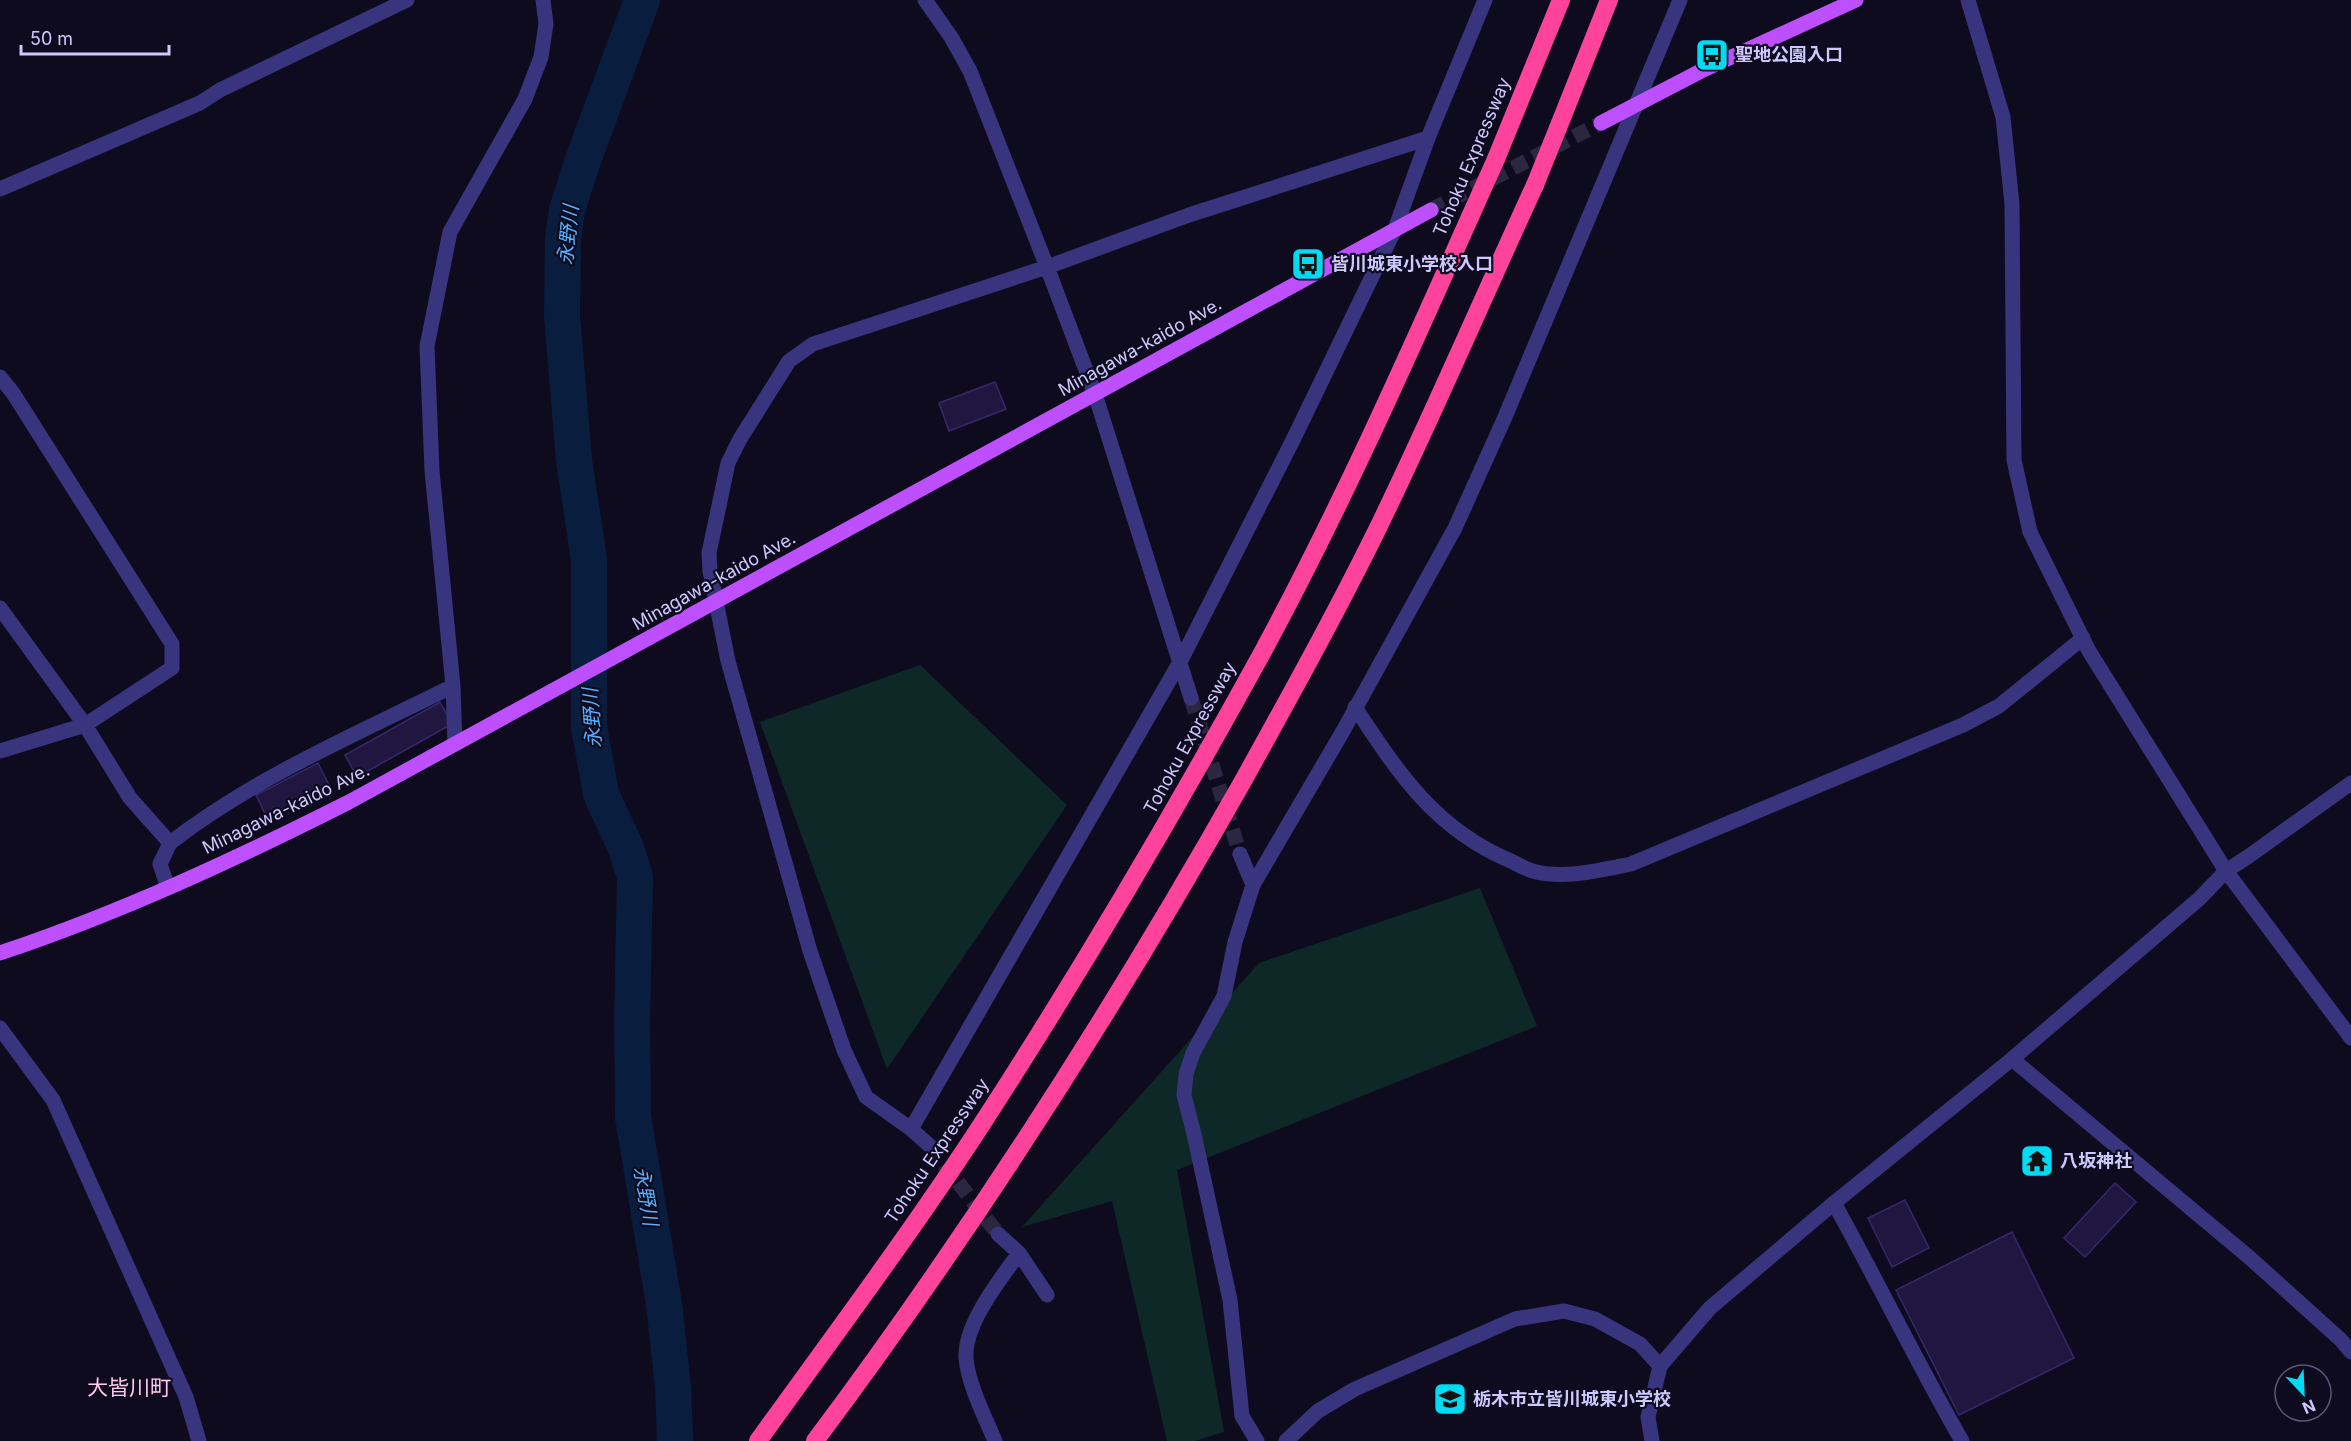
<svg xmlns="http://www.w3.org/2000/svg" width="2351" height="1441" font-family="Inter,'Noto Sans JP',sans-serif">
<style>
.green{fill:#0e2827}
.lines{fill:none;stroke-linecap:round;stroke-linejoin:round}
.river{stroke:#091d3f;stroke-width:36}
.building{fill:#1f173f;stroke:#36286c;stroke-width:1.5}
.minor-tunnel{stroke:#2b2740;stroke-width:15;stroke-dasharray:15 8;stroke-linecap:butt}
.primary-tunnel{stroke:#2b2740;stroke-width:15;stroke-dasharray:15 8;stroke-linecap:butt}
.minor{stroke:#38357e;stroke-width:15}
.tertiary{stroke:#38357e;stroke-width:15}
.primary{stroke:#be4fff;stroke-width:15}
.motorway{stroke:#ff439c;stroke-width:18}
.motorway-bridge{stroke:#ff439c;stroke-width:18}
.labels{text-anchor:middle;stroke-width:4.5;stroke-linejoin:round;paint-order:stroke}
.poi-label{font-size:18px;font-weight:bold;fill:#cec8ff;stroke:#0e0b1e;text-anchor:start}
.street-label{font-size:18px;fill:#cec8ff;stroke:#0e0b1e}
.water-label{font-size:20px;font-style:italic;fill:#56b0ff;stroke:#0e0b1e}
.quarter-label{font-size:21px;fill:#ffcaeb;stroke:#0e0b1e}
</style>
<rect width="100%" height="100%" fill="#0e0b1e"/>
<!-- green -->
<path class="green" d="M920,665l147,140 -180,264 -127,-347z
M1480,888l57,138 -360,144 47,262 -29,9h-28l-55,-240 -90,26 237,-264z"/>
<g class="lines">
<!-- river -->
<path class="river" d="M642,0l-60,163 -15,47 -4,29 -1,76 12,145 15,99v168l12,67 25,54 9,29 -3,143 1,97 31,187 9,83 2,54"/>
</g>
<!-- building -->
<path class="building" d="M995,382l11,27 -57,22 -10,-28z
M440,702l12,22 -95,53 -12,-22z
M318,763l11,22 -62,33 -11,-23z
M2115,1183l21,19 -51,55 -21,-19z
M1905,1200l24,48 -37,19 -24,-49z
M2012,1232l62,126 -115,57 -63,-125z"/>
<g class="lines">
<!-- minor-tunnel -->
<path class="minor-tunnel" d="M1191,698l49,156
M930,1146l68,88"/>
<!-- primary-tunnel -->
<path class="primary-tunnel" d="M1431,210l170,-87"/>
<!-- minor -->
<path class="minor" d="M925,0l26,37 19,34 77,196 48,127 96,304
M0,189l200,-86 20,-13 187,-90
M0,377l13,16 159,251v24l-87,57 -85,26
M0,608l85,117 45,73 40,45 -10,21 8,24
M453,686l-21,-215 -5,-125 23,-114 75,-133 16,-42 5,-33 -3,-24
M1355,707c43,66 81,123 156,154 8,4 16,9 25,11 30,7 65,-2 95,-8l332,-139 36,-19 84,-68
M170,843c85,-66 187,-109 283,-157l2,58
M1240,854l13,31
M2226,871l23,-15 102,-73
M2012,1059l238,199 91,82 10,12
M911,1129l-45,-32 -22,-47 -34,-99 -82,-290 -18,-90 -1,-18 19,-90 12,-24 49,-78 24,-17 234,-77 142,-52 239,-77
M930,1146l-19,-17 269,-467 113,-222 102,-211 33,-91 57,-138
M1834,1203c44,79 83,160 128,238
M1019,1253l28,42
M995,1441c-10,-24 -27,-57 -29,-83 -2,-34 34,-78 53,-105l-21,-19
M1257,1441l-15,-25 -12,-116 -36,-166 -10,-39 2,-21 7,-21 31,-57 11,-54 18,-57 90,-154 112,-203 50,-111 175,-417
M1286,1441l32,-30 37,-22 160,-70 49,-8 31,8 45,25 20,22"/>
<!-- tertiary -->
<path class="tertiary" d="M1968,0l35,117 9,87 2,256 16,72 59,119 137,220 125,167
M0,1028l53,72 133,297 13,44
M1652,1441l-4,-24 12,-51 50,-58 124,-105 178,-144 187,-160 27,-28"/>
<!-- primary -->
<path class="primary" d="M1601,123l100,-52 155,-71
M0,953c120,-40 236,-94 349,-151l1082,-592"/>
<!-- motorway -->
<path class="motorway" d="M1558,128l51,-128
M1496,159l65,-159
M758,1441c75,-104 152,-207 222,-314 100,-154 193,-312 281,-472 77,-142 143,-290 209,-438
M815,1441c157,-210 299,-432 428,-660 46,-83 92,-166 134,-251 55,-113 105,-230 158,-345"/>
<!-- motorway-bridge -->
<path class="motorway-bridge" d="M1535,185l23,-57
M1470,217l26,-58"/>
</g>
<!-- icons -->
<defs>
<symbol id="bus-square" viewBox="-11 -11 22 22"><rect x="-9" y="-9" width="18" height="18" rx="4" fill="#00daf3" stroke="#0e0b1e"/><path d="M-5-6H5V4H4V6H2V4H-2V6H-4V4H-5ZM-3.5-4V0h7V-4ZM-3.5 1.2v1.5H-2V1.2ZM2 1.2v1.5H3.5V1.2Z" fill="#111"/></symbol>
<symbol id="temple-square" viewBox="-11 -11 22 22"><rect x="-9" y="-9" width="18" height="18" rx="4" fill="#00daf3" stroke="#0e0b1e"/><path d="M0-6L5-2H3V0L6.5 2.5H4V6H1.5V3h-3V6H-4V2.5H-6.5L-3 0V-2H-5Z" fill="#111"/></symbol>
<symbol id="school-square" viewBox="-11 -11 22 22"><rect x="-9" y="-9" width="18" height="18" rx="4" fill="#00daf3" stroke="#0e0b1e"/><path d="M0-5L7-2L0 1L-7-2ZM-4 1L0 2.5L4 1V4Q0 6-4 4Z" fill="#111"/></symbol>
</defs>
<g fill-rule="evenodd">
<use href="#bus-square" x="1693" y="36" width="38" height="38"/>
<use href="#bus-square" x="1289" y="245" width="38" height="38"/>
<use href="#temple-square" x="2018" y="1142" width="38" height="38"/>
<use href="#school-square" x="1431" y="1380" width="38" height="38"/>
</g>
<g class="labels">
<!-- poi labels -->
<g class="poi-label">
<text x="1735" y="61">聖地公園入口</text>
<text x="1331" y="270">皆川城東小学校入口</text>
<text x="2060" y="1167">八坂神社</text>
<text x="1473" y="1405">栃木市立皆川城東小学校</text>
</g>
<!-- street labels -->
<g class="street-label">
<text transform="translate(1472 157) rotate(-67)" y="6">Tohoku Expressway</text>
<text transform="translate(1140 347) rotate(-29)" y="6">Minagawa-kaido Ave.</text>
<text transform="translate(714 581) rotate(-29)" y="6">Minagawa-kaido Ave.</text>
<text transform="translate(1190 738) rotate(-61)" y="6">Tohoku Expressway</text>
<text transform="translate(286 809) rotate(-26)" y="6">Minagawa-kaido Ave.</text>
<text transform="translate(937 1151) rotate(-56)" y="6">Tohoku Expressway</text>
</g>
<!-- water labels -->
<g class="water-label">
<text transform="translate(568 235) rotate(-84)" y="7">永野川</text>
<text transform="translate(592 718) rotate(-94)" y="7">永野川</text>
<text transform="translate(646 1196) rotate(80)" y="7">永野川</text>
</g>
<!-- quarter labels -->
<g class="quarter-label">
<text x="129" y="1395">大皆川町</text>
</g>
</g>
<!-- north arrow -->
<g transform="translate(2303 1393) rotate(157)"><circle r="28" fill="#0e0b1e" stroke="#5b5778" stroke-width="1.5"/>
<path d="M0-4.5L10 22L0 15L-10 22Z" fill="#00daf3"/>
<text y="-9" font-size="16" font-weight="bold" text-anchor="middle" fill="#cec8ff">N</text>
</g>
<!-- scale -->
<path d="M21 45v9h148v-9" fill="none" stroke="#cec8ff" stroke-width="3"/>
<text x="30" y="45" font-size="18" fill="#cec8ff" stroke="#0e0b1e" stroke-width="4.5" paint-order="stroke">50 m</text>
</svg>
